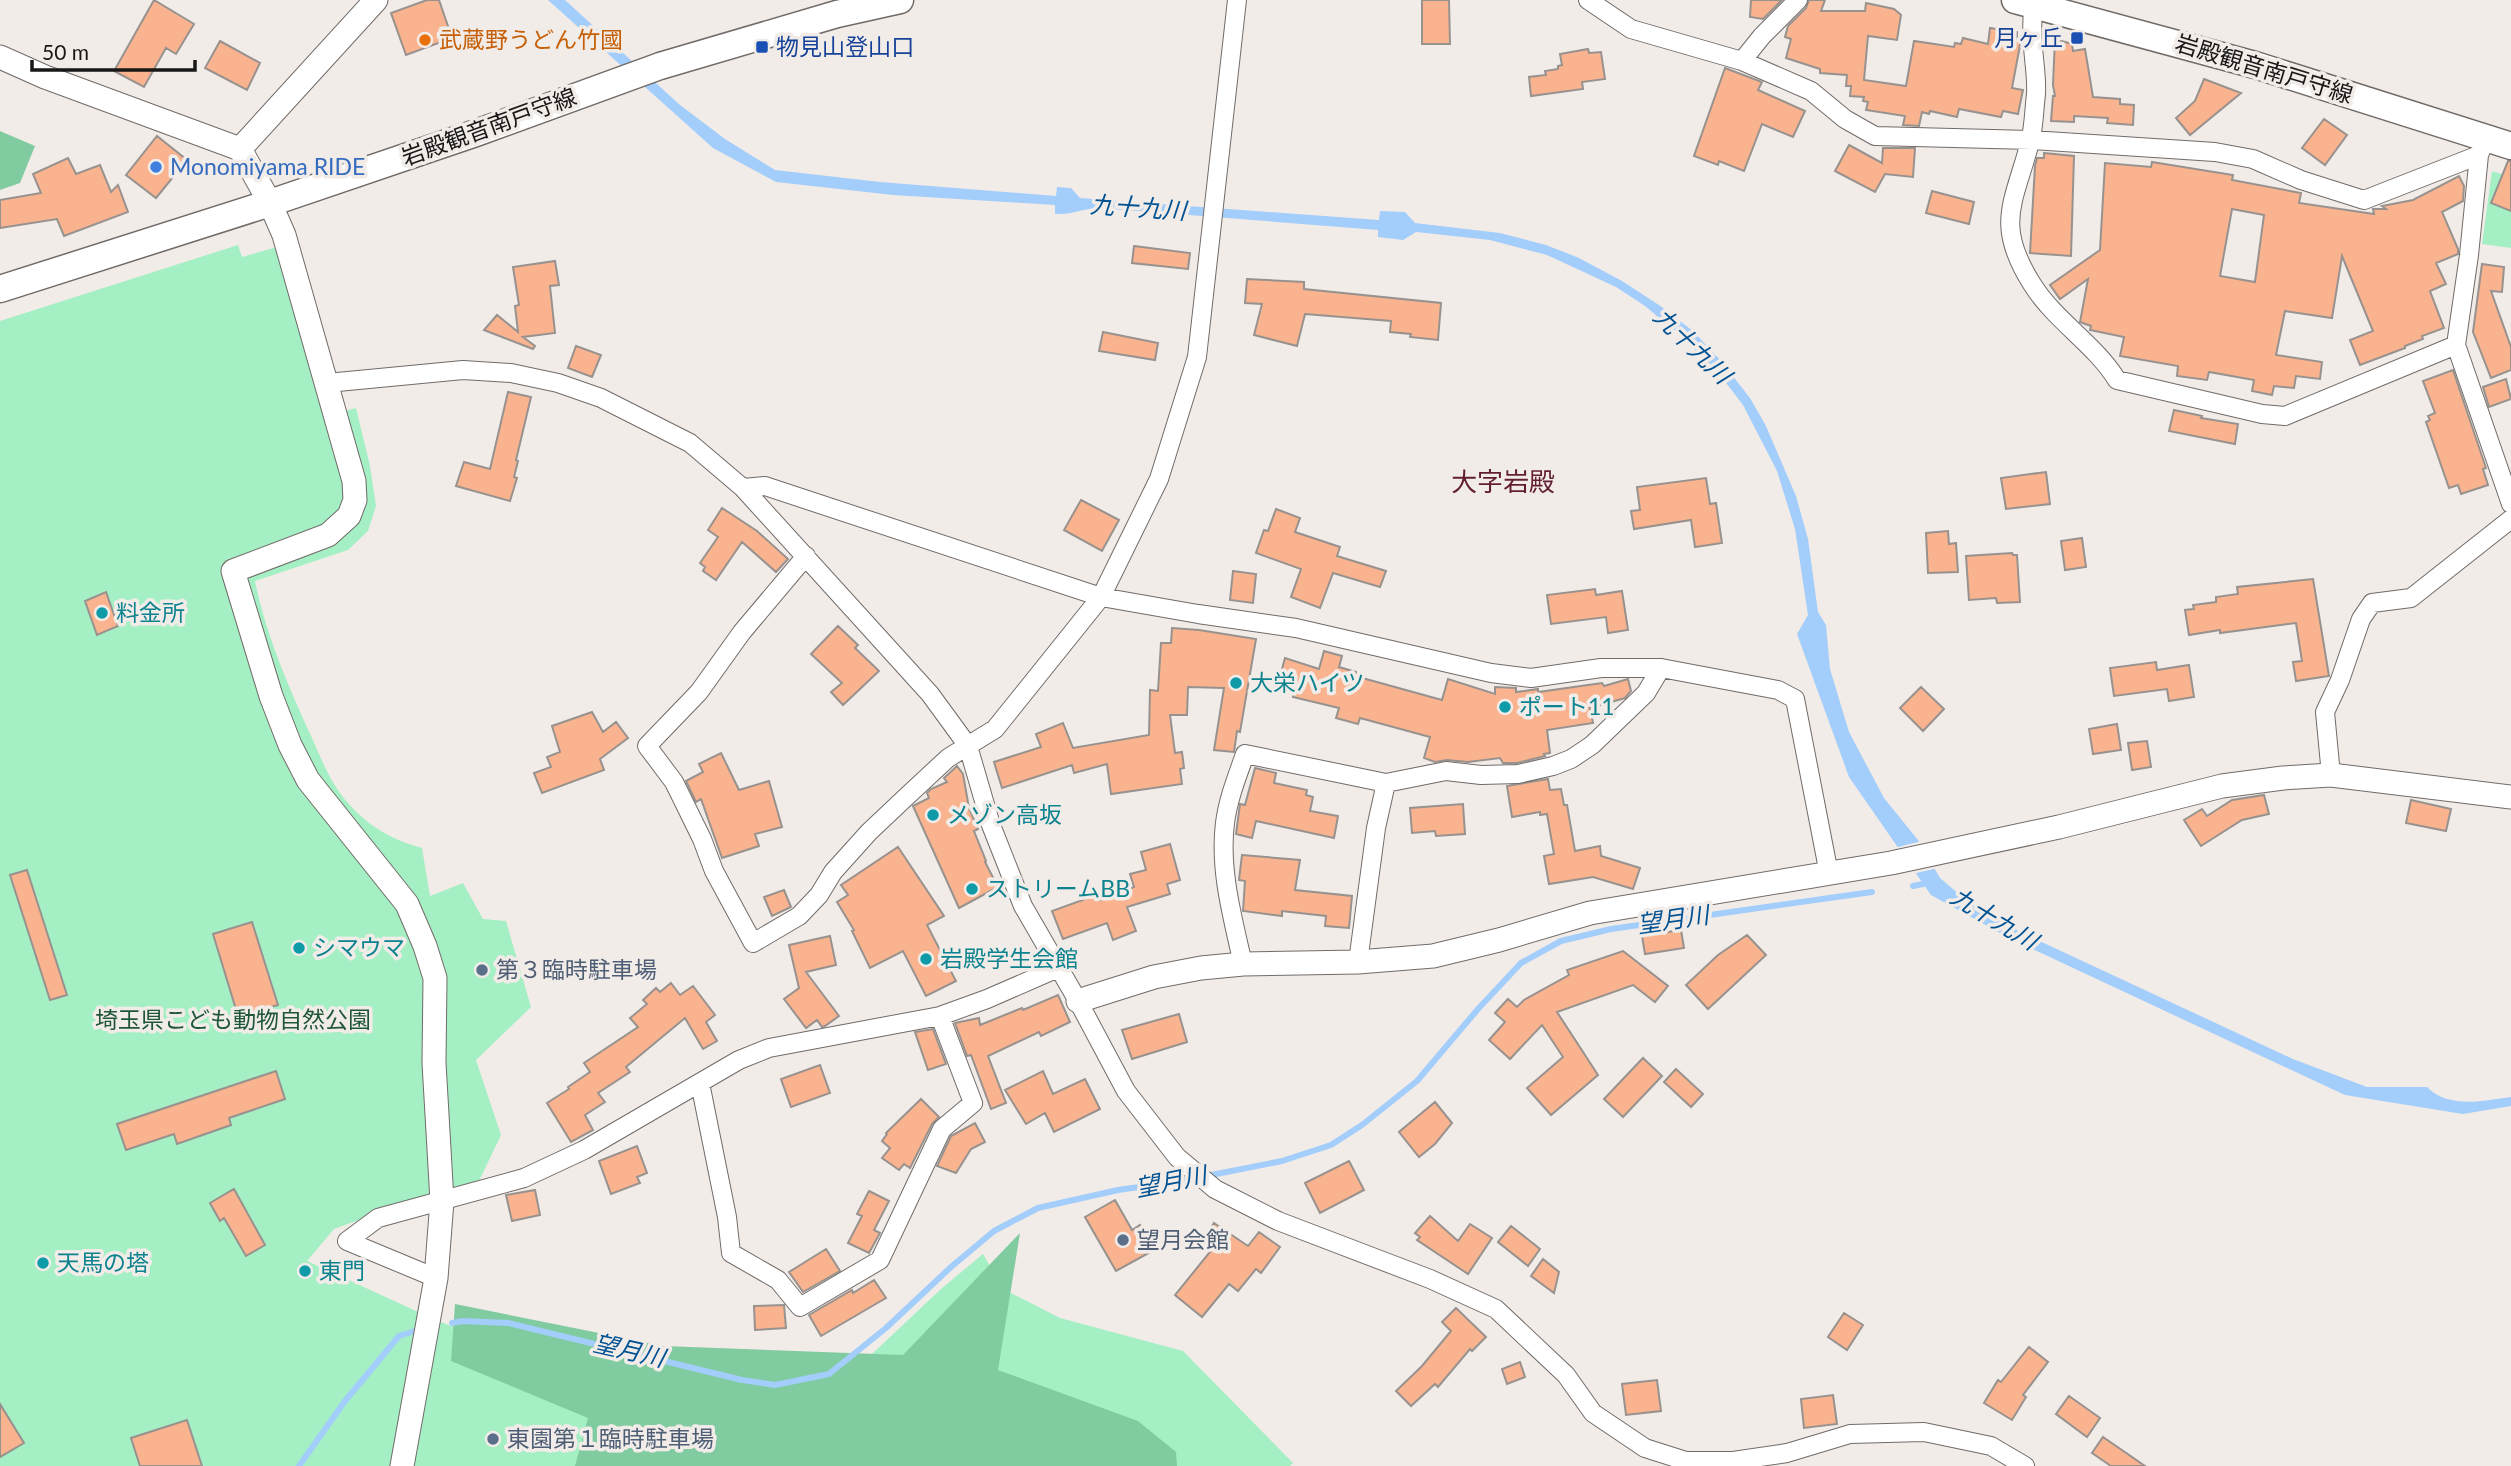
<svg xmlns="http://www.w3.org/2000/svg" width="2511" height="1466" font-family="Lato,'Noto Sans JP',sans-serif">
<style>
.green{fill:#a5efc4}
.forest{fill:#81cba0}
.water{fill:#a3cdfa}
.pier{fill:#f2ece9}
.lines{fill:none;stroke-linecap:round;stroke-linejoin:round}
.stream{stroke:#a3cdfa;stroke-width:6}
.building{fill:#fab38f;stroke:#98928f;stroke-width:2;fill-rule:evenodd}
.minor-casing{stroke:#716b68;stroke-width:20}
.tertiary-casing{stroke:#716b68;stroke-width:25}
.secondary-casing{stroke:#716b68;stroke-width:29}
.minor{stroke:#fff;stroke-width:18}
.tertiary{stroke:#fff;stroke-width:23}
.secondary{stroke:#fff;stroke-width:26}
.transit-dot{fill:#1a4fb4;stroke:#f2ece9;stroke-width:2.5}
.food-dot{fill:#e8710a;stroke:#f2ece9;stroke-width:2.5}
.shop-dot{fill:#3f7fe0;stroke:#f2ece9;stroke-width:2.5}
.culture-dot{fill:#0f9aa8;stroke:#f2ece9;stroke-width:2.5}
.service-dot{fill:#5c6f8a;stroke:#f2ece9;stroke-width:2.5}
.labels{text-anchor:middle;stroke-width:7;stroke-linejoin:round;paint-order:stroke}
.transit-label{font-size:23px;fill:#164399;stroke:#f2ece9;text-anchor:end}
.food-label{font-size:23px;fill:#c56008;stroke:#f2ece9;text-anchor:start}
.street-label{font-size:23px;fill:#191716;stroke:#f2ece9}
.shop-label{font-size:23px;fill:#366cbe;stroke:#f2ece9;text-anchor:start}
.culture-label{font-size:23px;fill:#0d838f;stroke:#f2ece9;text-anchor:start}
.service-label{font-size:23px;fill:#4e5e75;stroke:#f2ece9;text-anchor:start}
.park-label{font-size:23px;fill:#1f563a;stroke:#f2ece9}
.water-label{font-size:24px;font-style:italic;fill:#005293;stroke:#f2ece9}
.quarter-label{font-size:26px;fill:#611d31;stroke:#f2ece9}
</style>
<rect width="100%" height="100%" fill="#f2ece9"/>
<!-- green -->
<path class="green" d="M2492,171l19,6v71l-29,-4z
M238,245l4,12 35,-10 53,168 26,-7 14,58 6,40 -8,25 -20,19 -93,31c11,54 34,107 57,157 10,23 20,48 37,66 20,23 44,36 73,44l8,48 33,-13 20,36 23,2 25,86 -55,53 25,75 -22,46 -79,24 -66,24 -27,32 131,60 165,60 185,30 85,-58 68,-64 42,-35 20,35 57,29 123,33 110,112 -3,3h-1290v-1145z"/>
<!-- forest -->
<path class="forest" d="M0,131l35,15 -15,37 -20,7z
M1020,1233l-22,137 140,51 38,31 1,14h-602l13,-48 -137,-57 4,-57 209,42 239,9z"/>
<!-- water -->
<path class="water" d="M548,0h17l115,105 45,34 50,31 105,12 176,14 1,-9 14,1 9,10 299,22 1,-9 25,1 10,11 85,10 46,12 33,13 43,23 37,24 34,26 28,30 29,37 16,28 30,70 12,43 10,73 8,13 4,44 19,63 35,66 34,42 22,38 27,23 53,31 273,127 74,28h60c22,22 55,14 84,10v9l-48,8 -118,-19 -332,-155 -82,-45 -82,-118 -52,-143 11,-19 -13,-86 -18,-58 -34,-66 -26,-34 -35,-34 -37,-31 -29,-19 -69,-32 -57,-15 -74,-8 -13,8 -25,-3v-7l-278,-22c-16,0 -28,7 -45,6v-9l-162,-10 -117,-13 -63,-34z"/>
<!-- pier -->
<path class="pier" d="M1922,841l16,27 -26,6 -18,-26z"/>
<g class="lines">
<!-- stream -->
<path class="stream" d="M1913,886l15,-3
M1206,1176l76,-15 49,-16 31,-20 55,-44 61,-72 43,-46 40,-22 50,-12 261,-37
M452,1323l11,-2 45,2 234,57 33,5 54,-11 57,-46 65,-61 43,-36 44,-23 80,-18 77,-11
M299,1466l46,-65 54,-65 22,-7"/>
</g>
<!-- building -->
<path class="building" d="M154,0l40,24 -18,30 -10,-6 -22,39 -30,-16z
M427,0h12l13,38 -46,17 -15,-42z
M1422,0h27l1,44h-28z
M1751,0h31l-19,19 -13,-2z
M1809,0h16l-4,11h44l1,-8 28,6 7,6 -4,25 -29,-4 -4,44 42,6 8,-45 40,6 1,-4 6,1 2,-6 25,6 2,-16 27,4v7l4,1 -9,48 11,2 -5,24 -15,-3 -2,6 -42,-8 -2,8 -27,-6 -1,3 -7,-2 -3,14 -16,-1 2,-9 -39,-6 2,-8 -5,-1 1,-4 -14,-1 1,-10h-5l1,-11 -27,-2v-4l-34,-11 5,-19 -6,-2 3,-11 18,-18z
M2055,39l17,5 1,7 12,-2 8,48 27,2v5l14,1 -1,20 -26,-2 1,-5 -34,-2v6l-23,-1 2,-25h2l-2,-11z
M220,41l40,22 -13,27 -42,-22z
M1588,49l1,4 12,-1 4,27 -23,3 1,7 -52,7 -2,-19 17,-2 -1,-4 13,-2v-3l4,-1 -2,-11z
M1725,68l37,14 -4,8 47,21 -12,26 -31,-13 -18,47 -25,-10 -1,4 -24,-9z
M2204,79l37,14 -51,42 -14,-17 19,-17z
M2324,119l23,16 -22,30 -23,-17z
M157,136l30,24 -31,38 -30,-23z
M1849,145l33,18 1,-15h32l-2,29 -28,-3 -10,18 -40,-21z
M2044,153l30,3 -3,100 -41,-3 5,-87 2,-8h7z
M68,158l8,16 24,-9 11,27 7,-7 10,27 -64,24 -7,-17 -57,9v-28l41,-7 -8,-19z
M2508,161h3v50l-20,-8z
M2152,162l81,13 -1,5 69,13 -2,10 75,11 -1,-5h13l-4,-3 31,-6 46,-24 5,10 -1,15 -21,11 16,37v5l-22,9 10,21 -16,7 14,37 -22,8 1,3 -18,7v2l-45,17 -10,-25 23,-9 -31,-75 -10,62 -47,-7 -9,44 46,7 -2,17 -24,-3 -2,12 -20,-2 -2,9 -20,-4 2,-11 -45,-8 -2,8 -30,-4 1,-10 -58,-10 4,-19 -34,-7 1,-4 -11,-4 8,-43 -28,20 -10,-14 50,-35 5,-87 46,4zM2232,209l32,6 -9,67 -35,-6z
M1932,191l42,11 -5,22 -43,-11z
M1134,246l56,7 -2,16 -56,-6z
M555,261l4,24 -9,1 5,47 -32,4 12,9 -2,3 -49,-19 13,-15 21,17 -3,-26 4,-1 -6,-38z
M2482,264l22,3 -2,25 -11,-1 20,56v23l-20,8 -18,-46z
M1247,279l57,3v7l137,14 -3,37 -28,-3 1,-3 -21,-2 1,-11 -86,-7 -8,32 -43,-11 8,-31 -17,-1z
M1103,332l55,11 -3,17 -56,-9z
M576,346l25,9 -9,22 -24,-9z
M2453,370l33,98 -3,1 5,16 -27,9 -3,-9 -9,3 -23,-66 4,-2 -2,-4 7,-3 -12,-32z
M2506,379l5,20 -22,8 -6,-20z
M508,392l23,5 -15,63 2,1 -4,16 3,1 -7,23 -54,-15 8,-24 26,7z
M2174,410l28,6 -1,2 37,6 -3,20 -66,-13z
M2046,472l4,32 -44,5 -5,-31z
M1706,478l4,26 6,-1 6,40 -27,4 -4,-27 -57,9 -3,-18 9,-1 -3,-23z
M1081,500l38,20 -17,31 -38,-21z
M722,508l35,23 31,28 -12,13 -34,-30 -26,38 -13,-9 2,-4 -5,-4 18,-26 -10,-7z
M1276,509l24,9 -5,14 45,15 -3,9 49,15 -6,16 -47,-14 -13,35 -29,-11 10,-28 -45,-16 8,-23 4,1z
M1948,531l1,13 7,-1 2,29 -30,1 -2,-40z
M2082,538l4,29 -21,3 -4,-29z
M2012,553l1,2h4l3,47 -23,1 -1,-5 -27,2 -3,-44z
M1233,571l23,3 -3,29 -23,-3z
M2313,579l16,97 -33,5 -3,-19 9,-1 -6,-38 -76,10v-3l-31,5 -4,-25 9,-1 -1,-4 23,-3v-5l22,-3 -1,-7z
M1595,589l1,6 26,-4 6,39 -20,3 -2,-16 -55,7 -4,-29z
M106,592l12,34 -21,9 -12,-34z
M838,626l20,19 -3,3 24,23 -36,34 -12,-13 11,-9 -31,-29z
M1172,628l27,2 57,9 -16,93 -3,-1 -3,21 -20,-2 10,-62 -36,-1 -1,28h-17l5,38 7,-1 2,16 -4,1 2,15 -71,10 -4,-30 -33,9 -2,-8 -70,23 -8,-26 47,-15 -5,-13 27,-11 10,25 76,-13 1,-45 8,1 3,-48h10z
M1324,651l18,5 -3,11 17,5 -1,4 87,24 6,-21 47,15v-7l21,1v4l22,-3v3l64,-9 2,3 24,-7 3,12 -6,7 -35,10 3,15 -46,7 3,23 -6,1 1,2 -28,7h-14l-3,-5 -32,4 -21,-2 -12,2 -11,-4 6,-21 -70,-19 -2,6 -22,-6 3,-10 -46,-11 1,-5 -17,-5 8,-29 34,11z
M2156,662l1,8 32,-5 5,32 -25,4 -2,-12 -53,7 -4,-28z
M1921,687l23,22 -21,22 -23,-23z
M592,712l11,20 13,-10 12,16 -28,21 4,11 -62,23 -8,-20 17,-6 -4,-10 13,-5 -8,-26z
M2117,724l4,26 -28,4 -4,-25z
M2147,741l4,26 -19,3 -4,-27z
M721,753l18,37 30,-9 13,46 -27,7 4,12 -37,12 -21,-59 -5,3 -10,-21 17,-9 -4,-8z
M957,766l6,8 6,34 9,21 -4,2 12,30 -1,1 13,25 -39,21 -46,-102 16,-8 -2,-5 4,-4 16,-7 -3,-4z
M1255,768l21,5 -2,10 33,7 -1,5 7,2 -3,14 28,5 -4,22 -78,-17 -4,17 -16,-4 4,-30 5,1z
M1548,779l2,11 11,-1 3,16h3l8,46 25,-5 1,10 39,12 -7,21 -40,-12 -44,7 -5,-28 10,-2 -7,-40 -7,1v-3l-28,5 -5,-31z
M2264,795l5,19 -27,6 -41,26 -17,-26 18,-11 5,7 25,-16z
M2411,800l40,9 -5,22 -40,-8z
M1463,804l2,30 -29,2 -1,-5 -23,2 -2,-25z
M1170,844l10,36 -13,4 3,10 -43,13 9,24 -23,9 -6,-17 -44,16 -11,-28 47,-17 2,6 33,-13 -4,-13 16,-4 -5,-18z
M898,847l46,69 -17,9 29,56 -30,15 -23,-45 -33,17 -18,-37 2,-1 -17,-28 11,-7 -7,-10z
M1242,855l58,5 -5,30 57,6 -3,32 -24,-2 1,-10 -44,-5v5l-39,-5 2,-30 -6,-1z
M27,870l40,125 -17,5 -40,-125z
M784,890l7,17 -19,9 -8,-19z
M252,922l26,83 -40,11 -25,-82z
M1681,930l3,18 -39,6 -3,-18z
M1747,935l19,20 -58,54 -22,-24 32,-30z
M830,936l6,29 -30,7 33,44 -14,10 -3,1 -5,-7 -11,8 -22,-29 15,-11 -10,-43z
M1623,951l45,35 -13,16 -22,-17 -76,27 41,63 -47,40 -24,-27 36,-31 -21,-32 -32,34 -21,-19 16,-18 -10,-9 13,-14 9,8 7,-7 45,-25 -2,-5z
M671,983l9,12 13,-9 22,29 -9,7 11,19 -14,8 -18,-31 -53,44 -6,5 4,5 -32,21 7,9 -20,13 8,15 -22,12 -24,-39 22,-14 -1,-2 22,-15 -6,-9 54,-36 -8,-9 17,-14 -4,-4 13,-12 4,4z
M1058,995l12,27 -29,14 -2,-4 -51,24 18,47 -15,6 -20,-54 -4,1 -12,-33 24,-5 1,7 42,-17 1,2z
M1179,1014l8,28 -55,17 -10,-29z
M933,1029l13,35 -18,6 -13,-38z
M1643,1058l19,18 -39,41 -19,-18z
M820,1065l10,28 -39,14 -10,-28z
M1676,1069l27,25 -12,13 -27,-25z
M276,1071l9,28 -56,19 2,7 -54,19 -3,-10 -48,16 -9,-26z
M1043,1071l10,23 32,-15 15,30 -46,23 -9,-19 -19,11 -21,-34z
M921,1099l18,18 -7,7 -22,44 -6,-4 -5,6 -17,-12 8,-10 -8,-7 5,-7 -1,-1z
M1435,1102l17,21 -17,21 -16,13 -20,-25z
M975,1123l10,19 -14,7 -15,24 -19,-7 14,-30z
M637,1146l10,27 -10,4 3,6 -29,11 -12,-33z
M1349,1161l15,29 -44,23 -15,-30z
M234,1189l31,56 -19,11 -22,-38 -4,3 -10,-18z
M535,1190l5,25 -28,6 -6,-26z
M869,1191l20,10 -15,29 6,3 -11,20 -21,-10 14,-27 -5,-2z
M1115,1200l17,30 8,-5 14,25 -38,21 -31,-54z
M1430,1216l28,25 12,-17 22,14 -24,36 -51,-34 3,-3 -5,-4z
M1214,1223l34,23 11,-14 21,15 -19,26 -5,-4 -18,22 -9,-7 -27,33 -27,-22 39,-48 -11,-8z
M1511,1226l29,23 -12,17 -30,-24z
M826,1249l14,22 -37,21 -14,-20z
M1543,1259l16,13 -5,21 -23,-17z
M874,1280l12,18 -65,38 -12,-21 43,-25 1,3z
M784,1305l2,23 -31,2 -1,-24z
M1456,1308l30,29 -14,14 -2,-2 -32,38 -3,-3 -24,22 -15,-15 26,-25 29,-35 -9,-9z
M1844,1313l19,12 -16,25 -19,-13z
M2029,1347l19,15 -25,33 3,2 -14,23 -28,-17 14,-23 3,2z
M1520,1362l5,15 -18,7 -5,-15z
M1657,1380l4,31 -35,4 -4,-31z
M1833,1395l4,29 -33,4 -3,-29z
M2069,1396l31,22 -13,19 -31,-23z
M0,1404l24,39 -24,14z
M187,1420l15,46h-62l-9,-28z
M2103,1437l42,29h-34l-19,-13z"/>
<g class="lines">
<defs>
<path id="minor" d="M1588,0l43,29 111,32
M1798,0l-36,36 -20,25 69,30 34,28 30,17 156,4 184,12 38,7 48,21 63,20 115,-45
M2033,3c0,14 -2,29 0,43 1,17 4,32 3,48 -2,16 -2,33 -6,48 -16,61 -36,82 2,142 23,37 63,60 85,96l145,34 23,2 171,-71 13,-90 10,-100 7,-17
M2456,345l55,159
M327,383l136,-13 48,3 47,10 43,15 89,45 53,45 187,206 38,52 23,79 32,81 55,95 48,90 51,66 38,32 63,32 152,58 66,30 70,66 27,38 52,35 41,13h47l54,-8 63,-19 74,-2 67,14 34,20
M743,488l22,-2 336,111 97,17 98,14 195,45 40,5 70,-10h60l117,22 17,9 34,175
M806,556l-64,76 -43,60 -52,54 27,36 28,57 12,32 39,72 46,-27 20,-21 14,-23 36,-40 36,-34 43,-40 47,-29 106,-132 58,-118 38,-122 40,-357
M2331,775l-6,-63 15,-32 21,-61 11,-16 39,-5 100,-79
M1358,962l18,-134 10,-45
M1243,964c-10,-45 -24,-94 -18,-141 3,-24 12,-46 20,-69l141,29 60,-12 35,4 37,-1 35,-8 18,-7 21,-14 54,-52 15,-25
M700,1083l27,134 4,36 47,27 22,27 80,-47 62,-131 31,-26 -33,-87
M436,1278l-89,-37 31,-23 146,-40 60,-28 155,-90 30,-12 171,-32 47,-17 71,-31"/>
<path id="tertiary" d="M0,57l45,20 195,72 30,54 14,32 70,246 1,19 -6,16 -21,19 -95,36 38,125 19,49 18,35 99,124 18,42 10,32 -1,85 8,138 -6,77 -34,188
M240,149l136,-149
M1078,1001l76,-24 47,-9 42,-4 115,-2 75,-6 66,-16 91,-27 301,-50 168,-36 163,-41 61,-8 48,-3 180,22"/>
<path id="secondary" d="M2015,0l240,65 256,81
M0,289l270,-86 206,-70 184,-67 177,-52 63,-14"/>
</defs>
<!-- minor casing -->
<use href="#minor" class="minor-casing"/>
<!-- tertiary casing -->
<use href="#tertiary" class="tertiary-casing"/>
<!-- secondary casing -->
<use href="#secondary" class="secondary-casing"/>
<!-- minor -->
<use href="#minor" class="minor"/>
<!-- tertiary -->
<use href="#tertiary" class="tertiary"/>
<!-- secondary -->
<use href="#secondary" class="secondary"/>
</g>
<!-- markers -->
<g class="transit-dot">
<rect x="2070" y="31" width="14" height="14" rx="3.5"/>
<rect x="755" y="40" width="14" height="14" rx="3.5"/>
</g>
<circle class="food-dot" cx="425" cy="40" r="7"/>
<circle class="shop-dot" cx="156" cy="167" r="7"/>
<g class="culture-dot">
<circle cx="102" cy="613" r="7"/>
<circle cx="1236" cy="683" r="7"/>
<circle cx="1505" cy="707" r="7"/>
<circle cx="933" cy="815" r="7"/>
<circle cx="972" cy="889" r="7"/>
<circle cx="299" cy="948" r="7"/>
<circle cx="926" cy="959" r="7"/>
<circle cx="43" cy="1263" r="7"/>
<circle cx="305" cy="1271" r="7"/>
</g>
<g class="service-dot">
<circle cx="482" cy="970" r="7"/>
<circle cx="1123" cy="1240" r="7"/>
<circle cx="493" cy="1439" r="7"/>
</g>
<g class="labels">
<!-- transit labels -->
<g class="transit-label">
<text x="2063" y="46">月ヶ丘</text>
<text x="776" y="55" text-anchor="start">物見山登山口</text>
</g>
<!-- food labels -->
<g class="food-label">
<text x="439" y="48">武蔵野うどん竹國</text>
</g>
<!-- street labels -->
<g class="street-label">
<text transform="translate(2264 69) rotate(17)" y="8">岩殿観音南戸守線</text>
<text transform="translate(489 127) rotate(-20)" y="8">岩殿観音南戸守線</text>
</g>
<!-- shop labels -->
<g class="shop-label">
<text x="170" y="175">Monomiyama RIDE</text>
</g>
<!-- culture labels -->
<g class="culture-label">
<text x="116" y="621">料金所</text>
<text x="1250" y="691">大栄ハイツ</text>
<text x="1519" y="715">ポート11</text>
<text x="947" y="823">メゾン高坂</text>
<text x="986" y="897">ストリームBB</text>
<text x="313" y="956">シマウマ</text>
<text x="940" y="967">岩殿学生会館</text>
<text x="57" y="1271">天馬の塔</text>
<text x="319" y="1279">東門</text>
</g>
<!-- service labels -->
<g class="service-label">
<text x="496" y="978">第３臨時駐車場</text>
<text x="1137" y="1248">望月会館</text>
<text x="507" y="1447">東園第１臨時駐車場</text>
</g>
<!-- park labels -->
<g class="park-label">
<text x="233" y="1028">埼玉県こども動物自然公園</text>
</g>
<!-- water labels -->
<g class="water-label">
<text transform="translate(1138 208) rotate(4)" y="8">九十九川</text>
<text transform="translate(1692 346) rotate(44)" y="8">九十九川</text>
<text transform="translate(1994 919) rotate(31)" y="8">九十九川</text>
<text transform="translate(1673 920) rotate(-8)" y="8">望月川</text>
<text transform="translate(1171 1182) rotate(-11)" y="8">望月川</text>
<text transform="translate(629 1351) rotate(13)" y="8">望月川</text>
</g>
<!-- quarter labels -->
<g class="quarter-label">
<text x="1503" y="491">大字岩殿</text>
</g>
</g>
<!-- scale -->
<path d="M32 60v10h163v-10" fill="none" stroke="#191716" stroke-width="3.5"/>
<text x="42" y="60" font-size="21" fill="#191716" stroke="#f2ece9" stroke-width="5" paint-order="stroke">50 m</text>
</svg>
